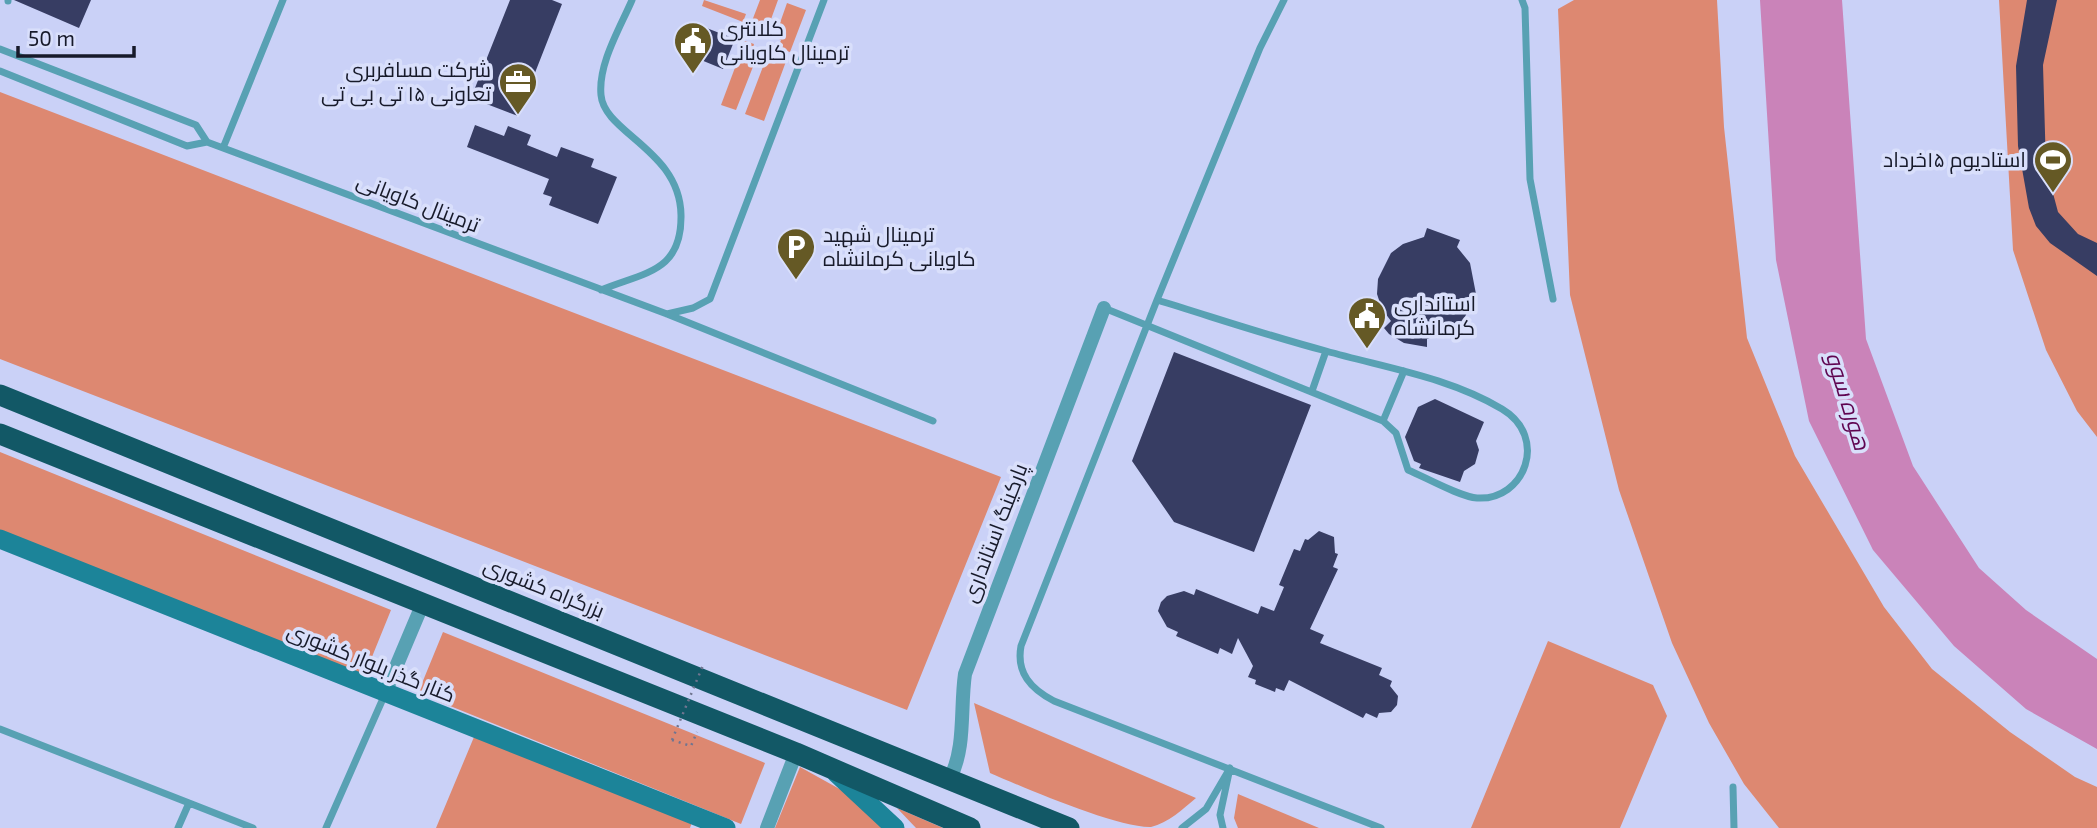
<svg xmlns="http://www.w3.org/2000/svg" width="2097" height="828" font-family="'Exo 2',Cairo,sans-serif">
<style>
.green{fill:#dd8871}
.water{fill:#ca83b9}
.building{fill:#373d63}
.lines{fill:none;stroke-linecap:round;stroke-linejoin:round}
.path{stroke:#707590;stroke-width:2.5;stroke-dasharray:2 5;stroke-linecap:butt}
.lane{stroke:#58a1b3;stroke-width:7}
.street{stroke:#58a1b3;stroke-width:14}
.secondary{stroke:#1c8499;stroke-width:19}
.highway{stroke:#125866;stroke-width:21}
.path-bridge{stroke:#707590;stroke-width:2.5;stroke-dasharray:2 5;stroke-linecap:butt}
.labels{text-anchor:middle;stroke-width:7;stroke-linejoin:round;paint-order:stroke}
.poi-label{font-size:21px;fill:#171a2a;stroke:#d9dffb;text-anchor:start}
.street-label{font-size:21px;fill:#171a2a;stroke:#d9dffb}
.water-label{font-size:23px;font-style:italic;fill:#5f0551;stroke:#d9dffb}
</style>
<rect width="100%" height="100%" fill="#cad1f7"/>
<!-- green -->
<path class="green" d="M704,0l42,14 -3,8 -41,-16z
M760,0h18l-12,33 -8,-3 -3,7 -8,-3z
M1574,0h143l7,127 23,211 48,118 89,151 48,62 78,63 65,45 22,10v41h-318l-35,-44 -35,-61 -37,-80 -53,-153 -49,-195 -12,-286z
M1999,0h98v437l-20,-26 -31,-61 -33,-100z
M787,3l19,7 -16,42 -12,-4 3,-8 -6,-3z
M745,41l9,3 -2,7 6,3 -22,56 -15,-5z
M777,52l11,4 -24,65 -19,-7 22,-58 7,3z
M0,92l1001,385 -94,233 -907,-351z
M0,452l391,158 -28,69 -363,-146z
M443,632l322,131 -24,61 -323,-131z
M1548,641l105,44 14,31 -47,112h-149z
M974,703l222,95c-13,11 -28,25 -45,29 -34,1 -126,-39 -161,-54z
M474,737l218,85 -2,6h-254z
M800,767l54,30 29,31h-108z
M1238,794l81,34h-81l-4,-10z
M897,808l46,20h-27z"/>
<!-- water -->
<path class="water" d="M1760,0h82l24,339 47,127 66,102 47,42 71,49v90l-71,-40 -72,-63 -81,-96 -64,-129 -33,-161z"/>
<!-- building -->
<path class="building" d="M14,0h77l-12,28z
M510,0h42l10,4 -44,112 -47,-18z
M2027,0h30l-14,65 3,102 12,45 20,22 19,9v33l-47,-33 -14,-17 -7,-18 -11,-62 -2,-80z
M691,22l44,17 -12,30 -44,-18z
M475,125l29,11 4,-10 23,9 -4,10 30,12 4,-10 33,12 -3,8 26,10 -19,47 -49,-19 3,-8 -9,-3 6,-15 -82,-32z
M1427,228l33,12 -3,7 13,16 6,31 -14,29 -13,9 -22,7v8l-23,-4 -15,-9 -5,-6 7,-7 -9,-12 -5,-15 1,-15 13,-26 12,-9 21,-7z
M1174,352l137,53 -57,147 -80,-30 -42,-61z
M1435,399l49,23 -8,19 3,9 -4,14 -11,7 -4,11 -41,-14 2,-4 -7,-3 -9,-24 13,-30z
M1319,531l15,6 1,16 3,1 -5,13 5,2 -28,60 14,6 -4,8 62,25 -3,7 13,6 -2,5 8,10 -1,9 -6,7 -12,1 -2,5 -11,-5 -3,5 -74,-38 -5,11 -8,-3 -1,4 -20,-8 1,-4 -8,-3 5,-11 -15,-28 -6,16 -12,-6 -2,6 -42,-18 2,-4 -11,-5 -9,-16 3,-9 6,-6 17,-5 10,4 2,-6 62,25 3,-8 13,5 10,-24 -5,-2 15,-36 6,2 5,-12 3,1z"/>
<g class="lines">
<!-- path -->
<path class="path" d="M672,740l19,6 6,-14"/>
<!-- lane -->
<path class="lane" d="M1284,0l-24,48 -103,252 -136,346c-5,27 10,43 33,55l327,127
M1522,0l3,8 5,171 23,120
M8,1v-1
M0,49l196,76 11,17
M0,71l187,75 20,-4 460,172 266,107
M223,148l60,-148
M601,290c44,-18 81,-18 80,-75 -1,-65 -77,-82 -80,-120 -3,-31 19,-67 31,-95
M1104,308l279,113 13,12 12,37c17,7 52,27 69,28 48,3 72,-61 25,-89 -54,-32 -116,-41 -176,-58 -57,-15 -113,-34 -169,-51
M667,314l26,-6 17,-9 114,-299
M1312,391l14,-40
M1383,421l21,-50
M0,729l253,99
M1733,787l1,41
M178,828l11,-25
M326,828l59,-134
M1182,828l24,-19 24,-41 -10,47 3,13"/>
<!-- street -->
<path class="street" d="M385,693l38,-90
M950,778c16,-30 10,-70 15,-104l139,-366
M767,828l29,-75"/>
<!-- secondary -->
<path class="secondary" d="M0,539l726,289
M836,773l59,55"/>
<!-- highway -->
<path class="highway" d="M0,395l1069,433
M0,434l796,319 174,75"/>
<!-- path-bridge -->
<path class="path-bridge" d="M672,740l32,-77"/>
</g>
<!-- icons -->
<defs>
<symbol id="civic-pin" viewBox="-11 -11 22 30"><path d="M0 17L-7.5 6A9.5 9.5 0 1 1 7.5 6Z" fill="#655925" stroke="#d9dffb"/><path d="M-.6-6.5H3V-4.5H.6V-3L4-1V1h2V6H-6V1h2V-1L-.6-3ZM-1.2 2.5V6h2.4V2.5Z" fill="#fff"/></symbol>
<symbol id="office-pin" viewBox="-11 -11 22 30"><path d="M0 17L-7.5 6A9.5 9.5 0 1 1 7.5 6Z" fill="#655925" stroke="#d9dffb"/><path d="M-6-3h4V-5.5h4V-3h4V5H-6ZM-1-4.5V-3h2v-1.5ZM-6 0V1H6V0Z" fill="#fff"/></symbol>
<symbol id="stadium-pin" viewBox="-11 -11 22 30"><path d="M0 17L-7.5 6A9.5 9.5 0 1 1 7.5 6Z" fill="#655925" stroke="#d9dffb"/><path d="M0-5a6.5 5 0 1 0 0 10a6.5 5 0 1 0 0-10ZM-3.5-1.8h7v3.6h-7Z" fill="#fff"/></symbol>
<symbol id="parking-pin" viewBox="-11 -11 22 30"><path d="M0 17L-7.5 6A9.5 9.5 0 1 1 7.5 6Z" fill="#655925" stroke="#d9dffb"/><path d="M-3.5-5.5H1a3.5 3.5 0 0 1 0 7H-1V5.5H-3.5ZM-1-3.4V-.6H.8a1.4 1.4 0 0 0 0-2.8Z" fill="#fff"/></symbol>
</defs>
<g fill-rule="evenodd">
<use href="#civic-pin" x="671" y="19" width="44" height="60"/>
<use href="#office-pin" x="496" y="60" width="44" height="60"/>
<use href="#stadium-pin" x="2031" y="138" width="44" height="60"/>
<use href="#parking-pin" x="774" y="225" width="44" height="60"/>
<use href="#civic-pin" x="1345" y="294" width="44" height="60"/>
</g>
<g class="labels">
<!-- poi labels -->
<g class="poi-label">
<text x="720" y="36">کلانتری<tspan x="720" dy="24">ترمینال کاویانی</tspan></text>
<text x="491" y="77" text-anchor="end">شرکت مسافربری<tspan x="491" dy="24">تعاونی ۱۵ تی بی تی</tspan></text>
<text x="2026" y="167" text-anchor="end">استادیوم ۱۵خرداد</text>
<text x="823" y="242">ترمینال شهید<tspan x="823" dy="24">کاویانی کرمانشاه</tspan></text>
<text x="1394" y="311">استانداری<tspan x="1394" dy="24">کرمانشاه</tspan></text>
</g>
<!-- street labels -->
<g class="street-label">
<text transform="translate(418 203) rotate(21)" y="7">ترمینال کاویانی</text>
<text transform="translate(995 533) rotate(-69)" y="7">پارکینگ استانداری</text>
<text transform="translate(544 588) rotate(22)" y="7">بزرگراه کشوری</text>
<text transform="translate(371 663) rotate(22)" y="7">کنار گذر بلوار کشوری</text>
</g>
<!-- water labels -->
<g class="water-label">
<text transform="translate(1848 401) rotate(73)" y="8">هوره سوو</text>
</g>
</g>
<!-- scale -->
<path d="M18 46v10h116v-10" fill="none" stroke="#171a2a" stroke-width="3.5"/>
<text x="28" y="46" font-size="21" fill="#171a2a" stroke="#d9dffb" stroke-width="5" paint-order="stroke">50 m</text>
</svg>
